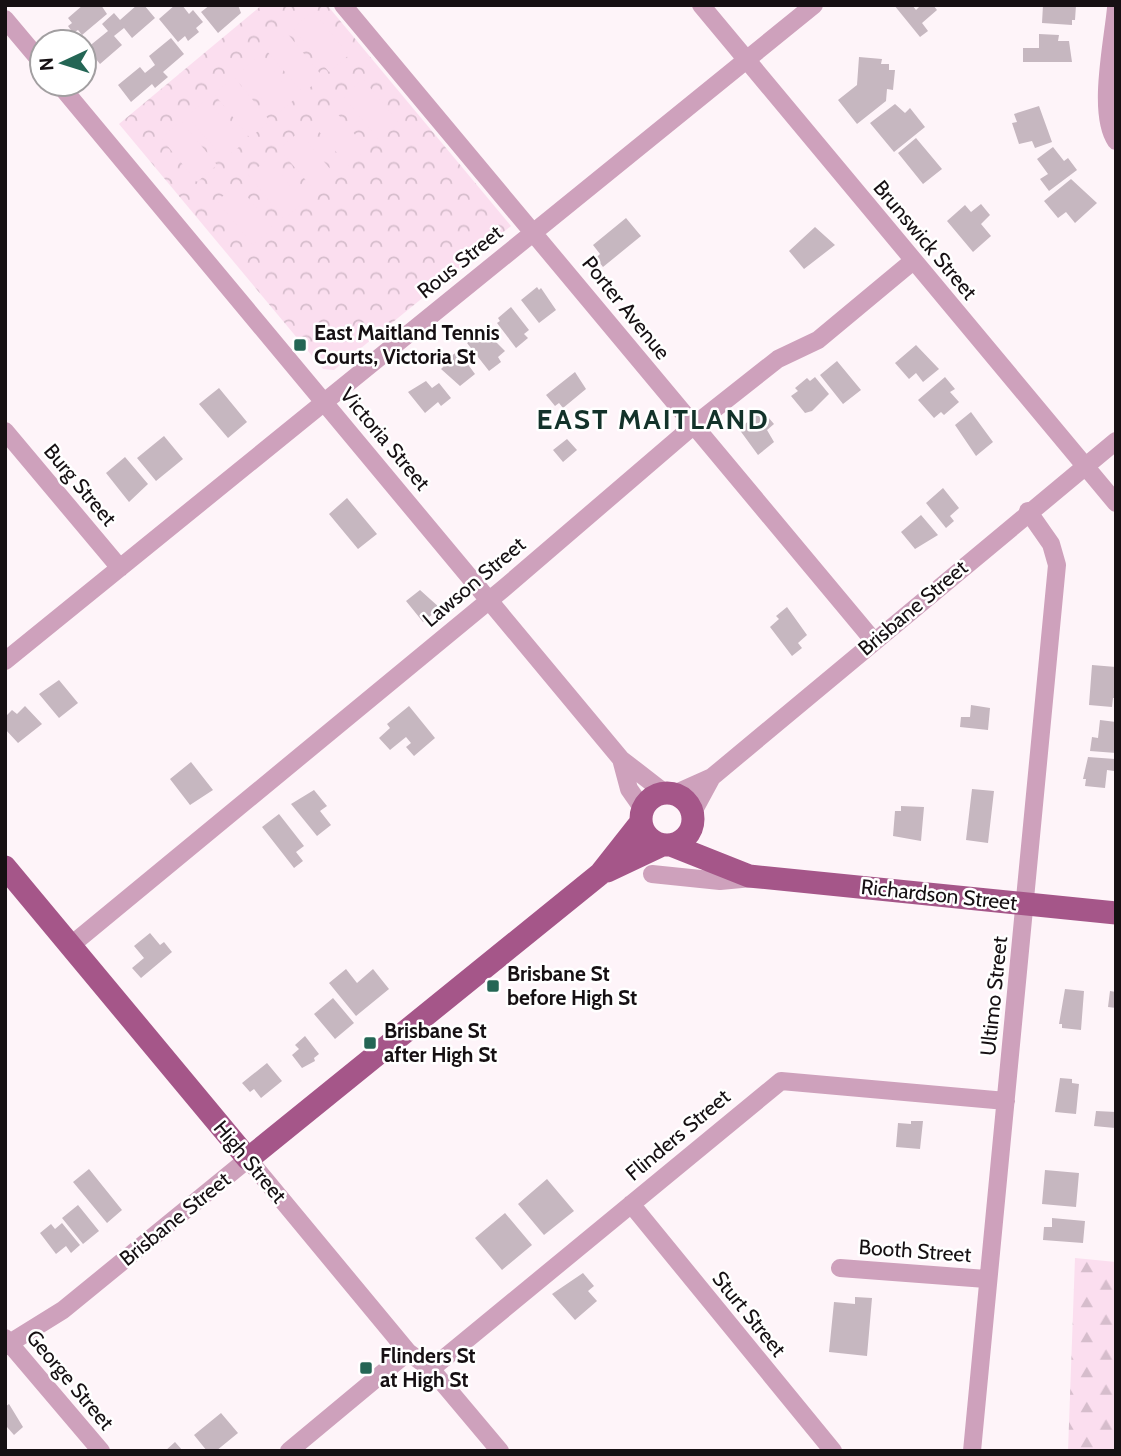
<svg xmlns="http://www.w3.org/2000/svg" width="1121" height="1456" font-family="Cabin,sans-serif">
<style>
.forest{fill:url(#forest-firs)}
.park{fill:url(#park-crowns)}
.pitch{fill:#fbdeef}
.building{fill:#c6b7c0}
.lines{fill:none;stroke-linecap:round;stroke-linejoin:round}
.minor{stroke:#cea1bc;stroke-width:18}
.major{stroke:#a55689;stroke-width:23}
.poi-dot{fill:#246655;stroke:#fff;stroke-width:2.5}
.labels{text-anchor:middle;stroke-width:5;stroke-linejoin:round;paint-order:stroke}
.street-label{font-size:21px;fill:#161013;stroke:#fff}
.poi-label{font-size:21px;font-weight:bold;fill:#161013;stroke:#fff;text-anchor:start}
.district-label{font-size:28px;font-weight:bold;letter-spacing:2px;fill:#13322a;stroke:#fff}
</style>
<defs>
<pattern id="forest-firs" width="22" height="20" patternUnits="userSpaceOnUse" patternTransform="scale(1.75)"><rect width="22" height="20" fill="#fbdeef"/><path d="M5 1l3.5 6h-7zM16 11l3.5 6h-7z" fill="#d6bdcc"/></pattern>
<pattern id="park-crowns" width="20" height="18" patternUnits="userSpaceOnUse" patternTransform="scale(1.75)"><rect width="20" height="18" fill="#fbdeef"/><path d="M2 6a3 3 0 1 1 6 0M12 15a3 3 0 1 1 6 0" fill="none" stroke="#d6bdcc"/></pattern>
</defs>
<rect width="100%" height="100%" fill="#fef4f9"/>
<!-- forest -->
<path class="forest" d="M1075,1258l41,4v189h-48z"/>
<!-- park -->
<path class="park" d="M262,5h65l184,221 -177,144 -11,-1 -204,-245z"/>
<!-- pitch -->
<path class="pitch" d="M313,11l36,44 -20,17 -36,-44z
M287,33l36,44 -20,16 -37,-43z
M260,55l36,43 -20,17 -36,-43z
M234,77l36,44 -20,17 -36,-44z
M363,79l36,44 -20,17 -36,-44z
M207,99l37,44 -20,16 -37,-43z
M331,106l36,43 -19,17 -37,-44z
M181,121l36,44 -20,17 -36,-44z
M299,132l37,44 -20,16 -37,-43z
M268,159l36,43 -20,17 -36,-44z
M237,184l36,44 -20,17 -36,-44z"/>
<!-- building -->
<path class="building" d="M83,5h18l6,9 -25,21 -4,-5 -5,3 -5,-7 4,-3 -4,-5z
M137,5h7l11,13 -23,20 -8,-10 -10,8 8,9 -22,19 -13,-16 21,-17 -6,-7 12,-11 6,7z
M175,5h7l7,9 4,-4 10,12 -7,6 3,4 -11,9 -3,-5 -7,6 -19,-23z
M210,5h28l3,8 -23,20 -17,-21z
M894,5h18l4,5 5,-5h12l4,5 -15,13 6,8 -8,6z
M1043,5h33l-1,15h-3v5l-30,-2z
M1039,34l20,1 -1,6h11l3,21h-49v-14h16z
M171,38l13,16 -21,18 5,5 -13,11 -3,-4 -21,18 -13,-17 22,-18 5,6 10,-8 -6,-9z
M859,57l23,2 -1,5h8v6h6l-2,20 -6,-1 -1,12 -29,23 -19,-24 19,-15z
M895,104l10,9 5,-5 15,19 -31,25 -24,-29z
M1039,106l13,36 -17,6 -3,-7 -13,3 -7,-21 5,-1 -3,-8z
M916,138l26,31 -19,15 -25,-31z
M1053,147l11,14 4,-3 9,12 -28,21 -9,-12 8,-5 -11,-15z
M1071,179l26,24 -22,20 -9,-11 -8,6 -14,-17z
M981,204l9,11 -9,9 10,12 -18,16 -26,-31 18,-16 6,7z
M626,218l15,18 -38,31 -7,-9 4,-4 -7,-9z
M815,227l20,18 -31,24 -15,-18z
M537,287l2,3 2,-2 15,22 -17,13 -18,-23z
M511,307l18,23 -5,4 4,4 -12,10 -19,-25 3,-2 -2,-3z
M484,330l21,21 -7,6 3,5 -12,9 -22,-28z
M916,345l23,24 -16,13 -7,-9 -7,6 -14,-16z
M458,351l17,23 -15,12 -19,-17 3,-3 -2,-3z
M837,361l24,29 -18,14 -23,-29z
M575,372l11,17 -23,19 -4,-5 -4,3 -9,-11z
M815,377l14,17 -17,17 -7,2 -14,-17 7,-5 -3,-3 12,-10 3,3z
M945,377l10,12 -5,3 9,10 -15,13 -3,-3 -7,6 -16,-18z
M426,381l6,7 7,-5 12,15 -10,8 -3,-4 -13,11 -17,-21z
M219,388l28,34 -19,16 -29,-34z
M762,410l12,14 -7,6 7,12 -16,13 -19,-26z
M971,412l22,30 -17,14 -21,-31z
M164,436l19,23 -27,22 -19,-23z
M567,439l10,11 -14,12 -10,-12z
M125,457l23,27 -19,18 -23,-29z
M943,488l16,20 -9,8 4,5 -8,7 -20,-25z
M347,498l30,36 -19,15 -29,-35z
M921,515l17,20 -23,14 -14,-17z
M420,590l20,18 -17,14 -17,-21z
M787,607l20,28 -9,8 4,5 -10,8 -22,-29 9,-8 -3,-3z
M1092,665l24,2v31h-3l-1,9 -23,-2z
M59,680l19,23 -19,15 -20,-24z
M971,705l19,3 -2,22 -28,-3 1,-10h9z
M25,706l17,18 -24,19 -13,-14v-12l7,-7 5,4z
M409,706l26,32 -21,18 -8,-9 5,-4 -5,-6 -16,13 -11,-12 11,-10 -3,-4z
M1100,720l16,2v31l-26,-2 2,-14 6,1z
M1088,757l27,2 -1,12 -7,-1 -2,18 -20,-2 1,-7h-3z
M191,762l22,28 -23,15 -20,-26z
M972,789l22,2 -6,52 -22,-3z
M314,790l13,16 -7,5 11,14 -14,11 -26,-32z
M901,806l23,1 -3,34 -28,-5 2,-25h6z
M279,814l25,32 -8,6 7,9 -9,7 -32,-41z
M150,933l10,12 4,-3 8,10 -31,26 -9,-10 12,-10 -10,-12z
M346,969l11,14 16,-14 16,20 -33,27 -27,-33z
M1065,989l19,2 -3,39 -19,-2v-4h-3z
M1110,991l6,1v16l-8,-1z
M333,998l21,25 -19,16 -21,-25z
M305,1036l14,18 -5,4 1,3 -13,7 -10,-13 7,-6 -4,-4z
M267,1063l15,18 -21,17 -7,-9 -4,3 -8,-9z
M1060,1078l12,1v4l7,1 -3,30 -21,-2z
M1096,1111l20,1 -1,16 -21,-2z
M911,1121h12l-3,28 -24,-2 2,-24 13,1z
M89,1169l33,41 -15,13 -34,-41z
M1045,1170l34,3 -3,34 -34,-3z
M547,1179l27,32 -30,24 -26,-31z
M78,1205l21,26 -16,13 -21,-26z
M505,1213l27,32 -30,25 -27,-32z
M1052,1218l33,3 -2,22 -40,-3 1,-13h8z
M62,1223l18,22 -9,8 -5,-7 -10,8 -16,-21 11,-9 4,5z
M583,1273l11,13 -6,5 9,10 -22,19 -23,-26z
M855,1297l17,1 -5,58 -38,-4 5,-50 21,2z
M9,1404l14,23 -9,8 -7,-8 -2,2v-22z
M221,1413l17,20 -22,18h-9l-13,-16z
M175,1442l8,9h-18z"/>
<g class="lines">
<!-- minor -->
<path class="minor" d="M343,5l530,635
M701,5l415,498
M1116,8c-3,33 -19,106 0,133
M5,19l37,44
M59,84l562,675 44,34
M5,431l115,137
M5,661l809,-656
M621,759l8,30 14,20
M674,794l38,-17 404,-336
M693,812l19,-35
M652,874l68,7 32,-3
M70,946l433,-357 190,-163 85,-67 40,-19 95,-79
M631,1204l202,247
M840,1268l146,11
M5,1338l96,113
M5,1346l58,-36 185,-151 160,193 23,17 69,82
M431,1369l350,-288 225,20
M289,1451l119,-99
M972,1451l85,-886 -6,-21 -23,-33"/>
<!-- major -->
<path class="major" d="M641 819a26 26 0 1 1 52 0a26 26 0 1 1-52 0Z
M671,845l78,31 367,37
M5,867l243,292 352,-285 41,-52
M607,871l55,-26"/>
</g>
<!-- markers -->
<g class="poi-dot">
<rect x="293" y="338" width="14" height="14" rx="3.5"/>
<rect x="486" y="979" width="14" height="14" rx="3.5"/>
<rect x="363" y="1036" width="14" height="14" rx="3.5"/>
<rect x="359" y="1361" width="14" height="14" rx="3.5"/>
</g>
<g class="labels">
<!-- street labels -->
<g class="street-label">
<text transform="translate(925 240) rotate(50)" y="7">Brunswick Street</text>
<text transform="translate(460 262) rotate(-39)" y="7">Rous Street</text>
<text transform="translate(626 308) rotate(51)" y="7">Porter Avenue</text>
<text transform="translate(385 439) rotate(50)" y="7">Victoria Street</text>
<text transform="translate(80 485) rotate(50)" y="7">Burg Street</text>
<text transform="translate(474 582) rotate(-40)" y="7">Lawson Street</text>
<text transform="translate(913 608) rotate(-40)" y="7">Brisbane Street</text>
<text transform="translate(939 895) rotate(6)" y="7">Richardson Street</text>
<text transform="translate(994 996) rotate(-84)" y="7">Ultimo Street</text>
<text transform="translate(678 1135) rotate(-40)" y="7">Flinders Street</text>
<text transform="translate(250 1162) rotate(50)" y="7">High Street</text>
<text transform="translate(175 1219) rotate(-39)" y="7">Brisbane Street</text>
<text transform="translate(915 1251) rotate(4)" y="7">Booth Street</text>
<text transform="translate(749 1314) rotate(51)" y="7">Sturt Street</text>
<text transform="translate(70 1380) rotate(50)" y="7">George Street</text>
</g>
<!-- poi labels -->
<g class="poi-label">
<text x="314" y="340">East Maitland Tennis<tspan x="314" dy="24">Courts, Victoria St</tspan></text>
<text x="507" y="981">Brisbane St<tspan x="507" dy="24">before High St</tspan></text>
<text x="384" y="1038">Brisbane St<tspan x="384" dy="24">after High St</tspan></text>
<text x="380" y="1363">Flinders St<tspan x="380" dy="24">at High St</tspan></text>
</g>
<!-- district labels -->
<g class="district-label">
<text x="653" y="429">EAST MAITLAND</text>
</g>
</g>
<!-- border -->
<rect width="1121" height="1456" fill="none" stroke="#161013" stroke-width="14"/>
<!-- north arrow -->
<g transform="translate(63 63) rotate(266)"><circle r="33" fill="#ffffff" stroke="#a29fa1" stroke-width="2"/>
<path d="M0-5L12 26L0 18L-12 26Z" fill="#246655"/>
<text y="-10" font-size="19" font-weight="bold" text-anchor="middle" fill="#161013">N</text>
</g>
</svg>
